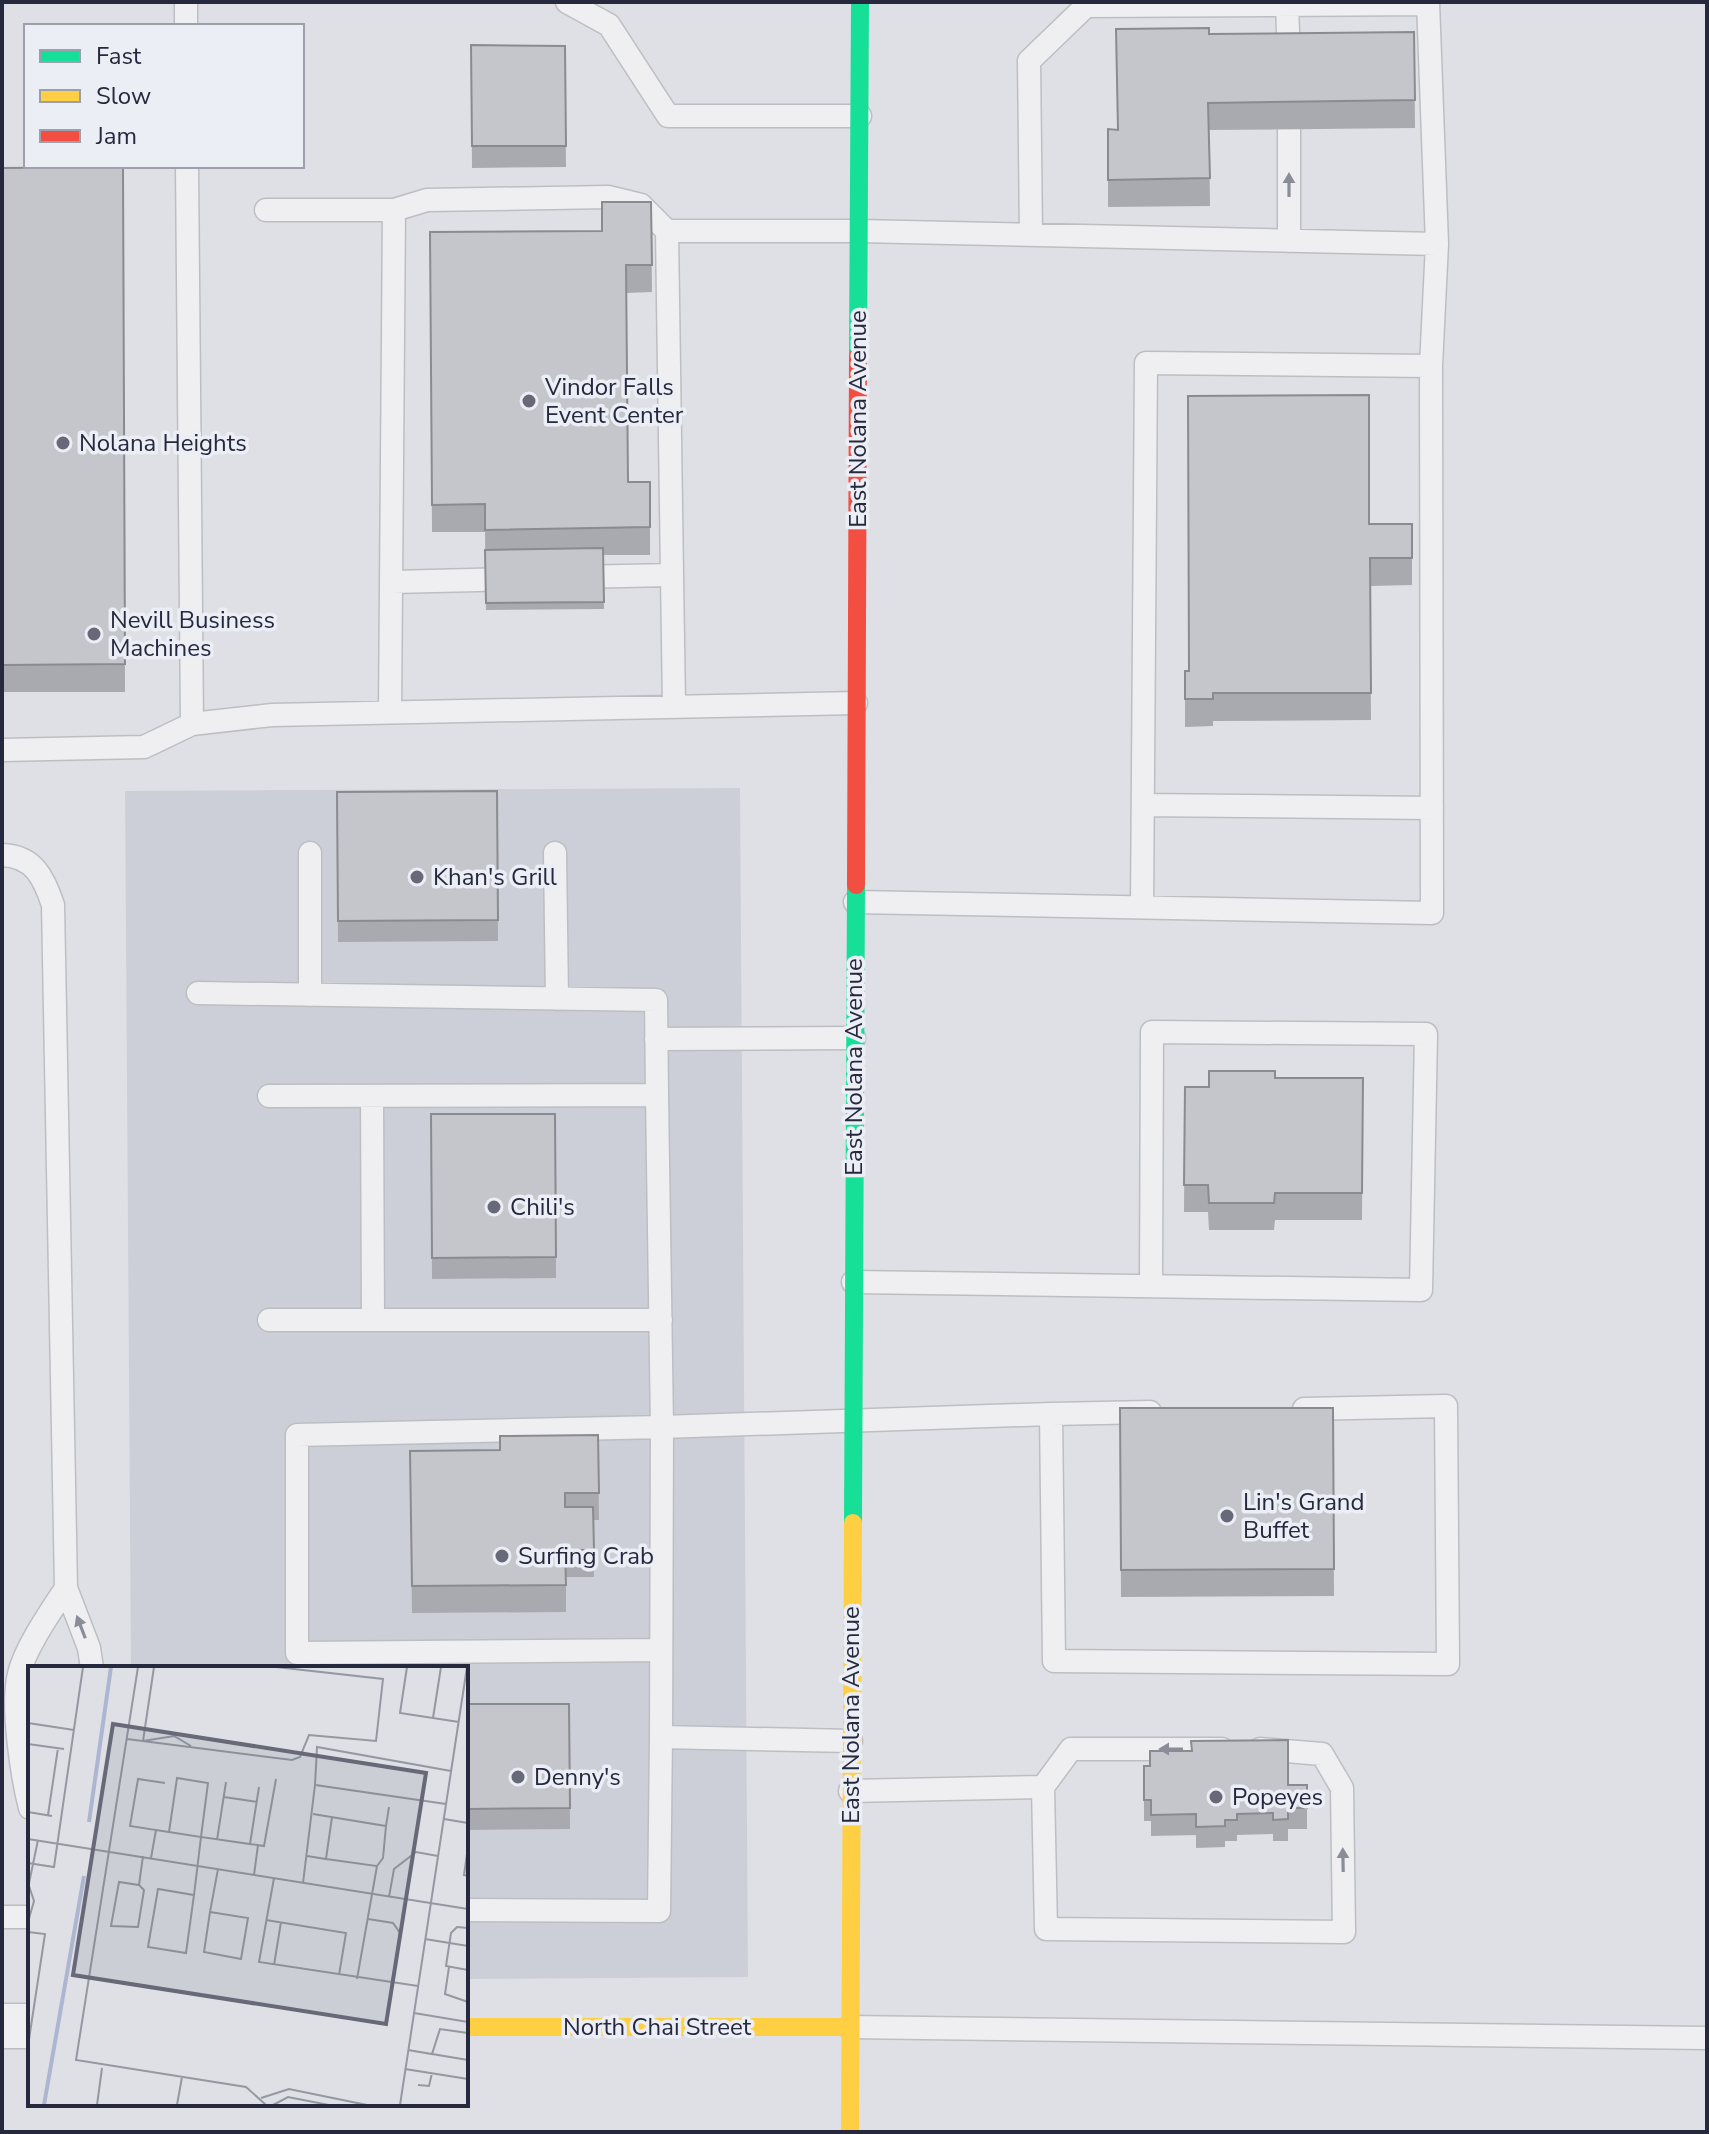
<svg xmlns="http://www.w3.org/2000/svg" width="1709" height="2134" font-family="'Nunito Sans',sans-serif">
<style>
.built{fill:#cdcfd8}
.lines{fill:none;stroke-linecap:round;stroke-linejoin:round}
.lane-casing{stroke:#bdbec3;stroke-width:25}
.street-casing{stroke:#bdbec3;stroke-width:47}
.lane{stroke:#efeff1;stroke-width:22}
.street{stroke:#efeff1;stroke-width:44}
.fast{stroke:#16e098;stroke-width:18}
.slow{stroke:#ffcf43;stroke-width:18}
.jam{stroke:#f24e42;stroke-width:18}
.wall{fill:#a9aaaf}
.building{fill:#c5c6cc;stroke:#8a8b8f;stroke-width:2}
.oneway{fill:#8a8c98}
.poi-dot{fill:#676978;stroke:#eceef5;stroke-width:3}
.labels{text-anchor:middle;stroke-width:7;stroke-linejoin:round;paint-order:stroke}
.poi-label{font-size:24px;fill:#26293e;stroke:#eceef5;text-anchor:start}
.street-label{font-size:24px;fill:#26293e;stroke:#eceef5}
.inset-river{fill:none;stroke:#adb5d1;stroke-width:4}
.inset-road{fill:none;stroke:#9597a2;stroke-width:2}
.view{fill:#676978;fill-opacity:0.15;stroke:#676978;stroke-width:4}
.inset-edge{fill:none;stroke:#26293e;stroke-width:4}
</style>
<rect width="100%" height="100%" fill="#dfe0e5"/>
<!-- built -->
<path class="built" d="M740,788l8,1189 -282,2v-311h-335l-6,-877z"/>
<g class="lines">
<defs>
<path id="lane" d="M186,2v24
M567,2l42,23 59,91h192
M1287,5l2,55
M1289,129v112
M187,166l5,558 80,-9 584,-12
M266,210h128l-4,502
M394,210l33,-10 181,-3 33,8 26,26
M1031,235l-2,-174 57,-55 342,-2
M672,575l-5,-344h192l578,13
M574,577l98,-2 2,131
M392,582l123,-3
M2,750l142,-3 48,-23
M1143,805l289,3
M310,853v142
M555,853l2,146
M2,855c32,1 42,23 51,50l13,683 23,60 3,20
M855,902l577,11 -1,-547 6,-122 -9,-242
M1142,907l4,-544 285,3
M198,993l458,7 1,95
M656,1039l198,-1
M269,1096l388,-1 5,332 -365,8v218l364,-3
M372,1096l1,224
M853,1282l568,8 5,-256 -274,-2 -1,254
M269,1320h392
M1051,1414l99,-2
M661,1737l1,-310 389,-13 3,247 394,3 -2,-258 -142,3
M1043,1787l28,-38h151
M850,1791l193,-4 3,142 298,3 -2,-144 -20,-34 -62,-5
M30,1808c-8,-31 -19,-103 -11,-134 6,-26 32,-63 47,-86
M466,1910l193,1 2,-174 190,4
M2,1917h28
M849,2027l858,11"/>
<path id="street" d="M2,2026h28"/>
</defs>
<!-- lane casing -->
<use href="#lane" class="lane-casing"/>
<!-- street casing -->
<use href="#street" class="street-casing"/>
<!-- lane -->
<use href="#lane" class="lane"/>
<!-- street -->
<use href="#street" class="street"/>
<!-- fast -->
<path class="fast" d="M858,356l2,-354
M853,1523l3,-638"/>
<!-- slow -->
<path class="slow" d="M466,2027h383
M850,2132l3,-609"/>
<!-- jam -->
<path class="jam" d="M856,885l2,-529"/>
</g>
<!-- wall -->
<path class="wall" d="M1414,32l1,96 -206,2 1,76 -102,1v-78l9,1 92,-96z
M471,45l94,1 1,121 -94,1z
M123,167l2,525h-123v-524z
M651,202l1,90 -26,1 2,189h22v73h-47l1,54 -118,1 -1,-78h-53l-2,-300 172,-1z
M1369,524h43v61l-42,1 1,134 -158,1v5l-28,1v-56h4z
M497,791l1,150 -160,1 -1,-150z
M1275,1078h88l-1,142h-87l-1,10h-65l-1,-18h-24l1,-125h24z
M431,1114h124l1,164 -124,1z
M1120,1408h213l1,188 -213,1z
M598,1435l1,85h-6l1,57h-28v35l-154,1 -2,-162 90,-1z
M466,1704h103l1,125 -104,1z
M1144,1766l144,19h19v44h-19v12h-15v-7l-36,1v6h-12v6l-29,1v-13l-45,1v-15h-7z"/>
<!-- building -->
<path class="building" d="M1209,28v6l205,-2 1,68 -207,3 2,75 -102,2v-51l10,1 -2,-101z
M471,45l94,1 1,100h-94z
M123,167l2,497 -123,1v-497z
M602,202h49l1,63h-26l2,217h22v45l-165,3v-26l-53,1 -2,-273 172,-1z
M1369,395v129h43v34h-42l1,135h-158v6h-28v-28h4l-1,-275z
M603,548l1,54 -118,1 -1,-53z
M497,791l1,129 -160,1 -1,-129z
M1209,1071h66v7h88l-1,115h-87l-1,10h-65l-1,-18h-24l1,-98h24z
M431,1114h124l1,143 -124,1z
M1120,1408h213l1,161 -213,1z
M598,1435l1,58h-34v14h28l1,43h-29l1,35 -154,1 -2,-135 90,-1v-14z
M466,1704h103l1,104 -104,1z
M1288,1740v45h19v23h-19v11l-15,1v-7l-36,1v6h-12v6l-29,1v-13l-45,1v-15h-7v-34h6v-15h42l-1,-10z"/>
<!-- one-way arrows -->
<defs><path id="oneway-solid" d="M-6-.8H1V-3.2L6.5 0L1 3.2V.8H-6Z" transform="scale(2)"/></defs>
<g class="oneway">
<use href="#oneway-solid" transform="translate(1289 185) rotate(-90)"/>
<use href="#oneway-solid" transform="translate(81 1627) rotate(-111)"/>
<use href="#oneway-solid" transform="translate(1171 1749) rotate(180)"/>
<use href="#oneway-solid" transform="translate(1343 1860) rotate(-91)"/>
</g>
<!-- markers -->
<g class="poi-dot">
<circle cx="529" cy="401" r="8"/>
<circle cx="63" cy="443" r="8"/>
<circle cx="94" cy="634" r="8"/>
<circle cx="417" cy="877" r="8"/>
<circle cx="494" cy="1207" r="8"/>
<circle cx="1227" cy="1516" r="8"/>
<circle cx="502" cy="1556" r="8"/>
<circle cx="518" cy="1777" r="8"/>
<circle cx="1216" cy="1797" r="8"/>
</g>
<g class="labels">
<!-- poi labels -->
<g class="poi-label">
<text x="545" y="395">Vindor Falls<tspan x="545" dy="28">Event Center</tspan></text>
<text x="79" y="451">Nolana Heights</text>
<text x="110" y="628">Nevill Business<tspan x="110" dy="28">Machines</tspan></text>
<text x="433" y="885">Khan's Grill</text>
<text x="510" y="1215">Chili's</text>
<text x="1243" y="1510">Lin's Grand<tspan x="1243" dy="28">Buffet</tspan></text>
<text x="518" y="1564">Surfing Crab</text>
<text x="534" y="1785">Denny's</text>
<text x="1232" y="1805">Popeyes</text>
</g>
<!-- street labels -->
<g class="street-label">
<text transform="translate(858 419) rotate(-90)" y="8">East Nolana Avenue</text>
<text transform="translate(854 1067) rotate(-90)" y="8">East Nolana Avenue</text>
<text transform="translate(851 1715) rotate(-90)" y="8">East Nolana Avenue</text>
<text x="657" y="2035">North Chai Street</text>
</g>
</g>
<!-- overview -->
<g transform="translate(28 1666)">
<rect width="440" height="440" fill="#dfe0e5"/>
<path class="inset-river" d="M61,156l22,-155M16,439l40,-229"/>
<path class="inset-road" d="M110,1l-62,393 170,27 20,18M379,1l-7,46 59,9M405,52l8,-51M0,57l46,7M99,73l165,21 8,-3 9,-22 67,6 7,-62 -107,-12M115,75l11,-74M115,75l31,-5 17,10M0,78l36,5M287,119l2,-38 134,24M196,131l33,5M0,146l24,4M285,148l73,12 3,-19M20,149l10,-67M416,153l24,4M128,164l45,7 -7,58 -36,-6 -10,58 38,6 8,-58M141,166l8,-54 31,5 -7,54 49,7 9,-57M0,173l440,70M189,174l9,-58M222,178l14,2 12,-67M440,181l-4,28 4,1M279,190l19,3 6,-42M123,192l5,-28 -26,-4 8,-47 27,4M298,193l51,7 -20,113M0,197l26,4 29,-200M349,200l6,-8 3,-32M226,209l4,-30M246,212l-15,84 159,24M275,217l12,-98 131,19M111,219l5,5 -6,37 -27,-1 8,-44 20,3 4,-29M0,222l10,-48M361,231l5,-28 22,-17 22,4M182,246l38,6 -7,41 -37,-7 6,-40 8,-43M340,253l25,4 7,10 -8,50M238,254l80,13 -7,42M0,256l6,-21 -5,-15M440,262l-11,-1 -6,6 -5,33 22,4M0,266l17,2 -17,112M397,273l43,7M246,299l7,-43M421,301l-4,27 23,8M386,347l54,9M380,384l24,4 8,-25 28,4M404,388l36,6M377,403l63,10M390,419l11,1 3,-13M233,432l28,-9 78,16M69,439l5,-37M149,439l5,-28M245,439l15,-8 41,8M372,439l67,-438"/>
<path class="view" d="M85,58l313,49 -40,251 -313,-49z"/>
<rect width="440" height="440" class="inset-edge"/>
</g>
<!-- border -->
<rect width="1709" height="2134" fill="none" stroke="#26293e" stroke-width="8"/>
<!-- legend -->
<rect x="24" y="24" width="280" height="144" fill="#eceef5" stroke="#9d9fac" stroke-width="2"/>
<rect x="40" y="50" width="40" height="12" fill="#16e098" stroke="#9d9fac" stroke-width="2"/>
<text x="96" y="64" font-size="24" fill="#26293e">Fast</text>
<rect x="40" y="90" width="40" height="12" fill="#ffcf43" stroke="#9d9fac" stroke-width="2"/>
<text x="96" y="104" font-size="24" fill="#26293e">Slow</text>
<rect x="40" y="130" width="40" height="12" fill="#f24e42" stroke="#9d9fac" stroke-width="2"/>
<text x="96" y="144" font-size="24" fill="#26293e">Jam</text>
</svg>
